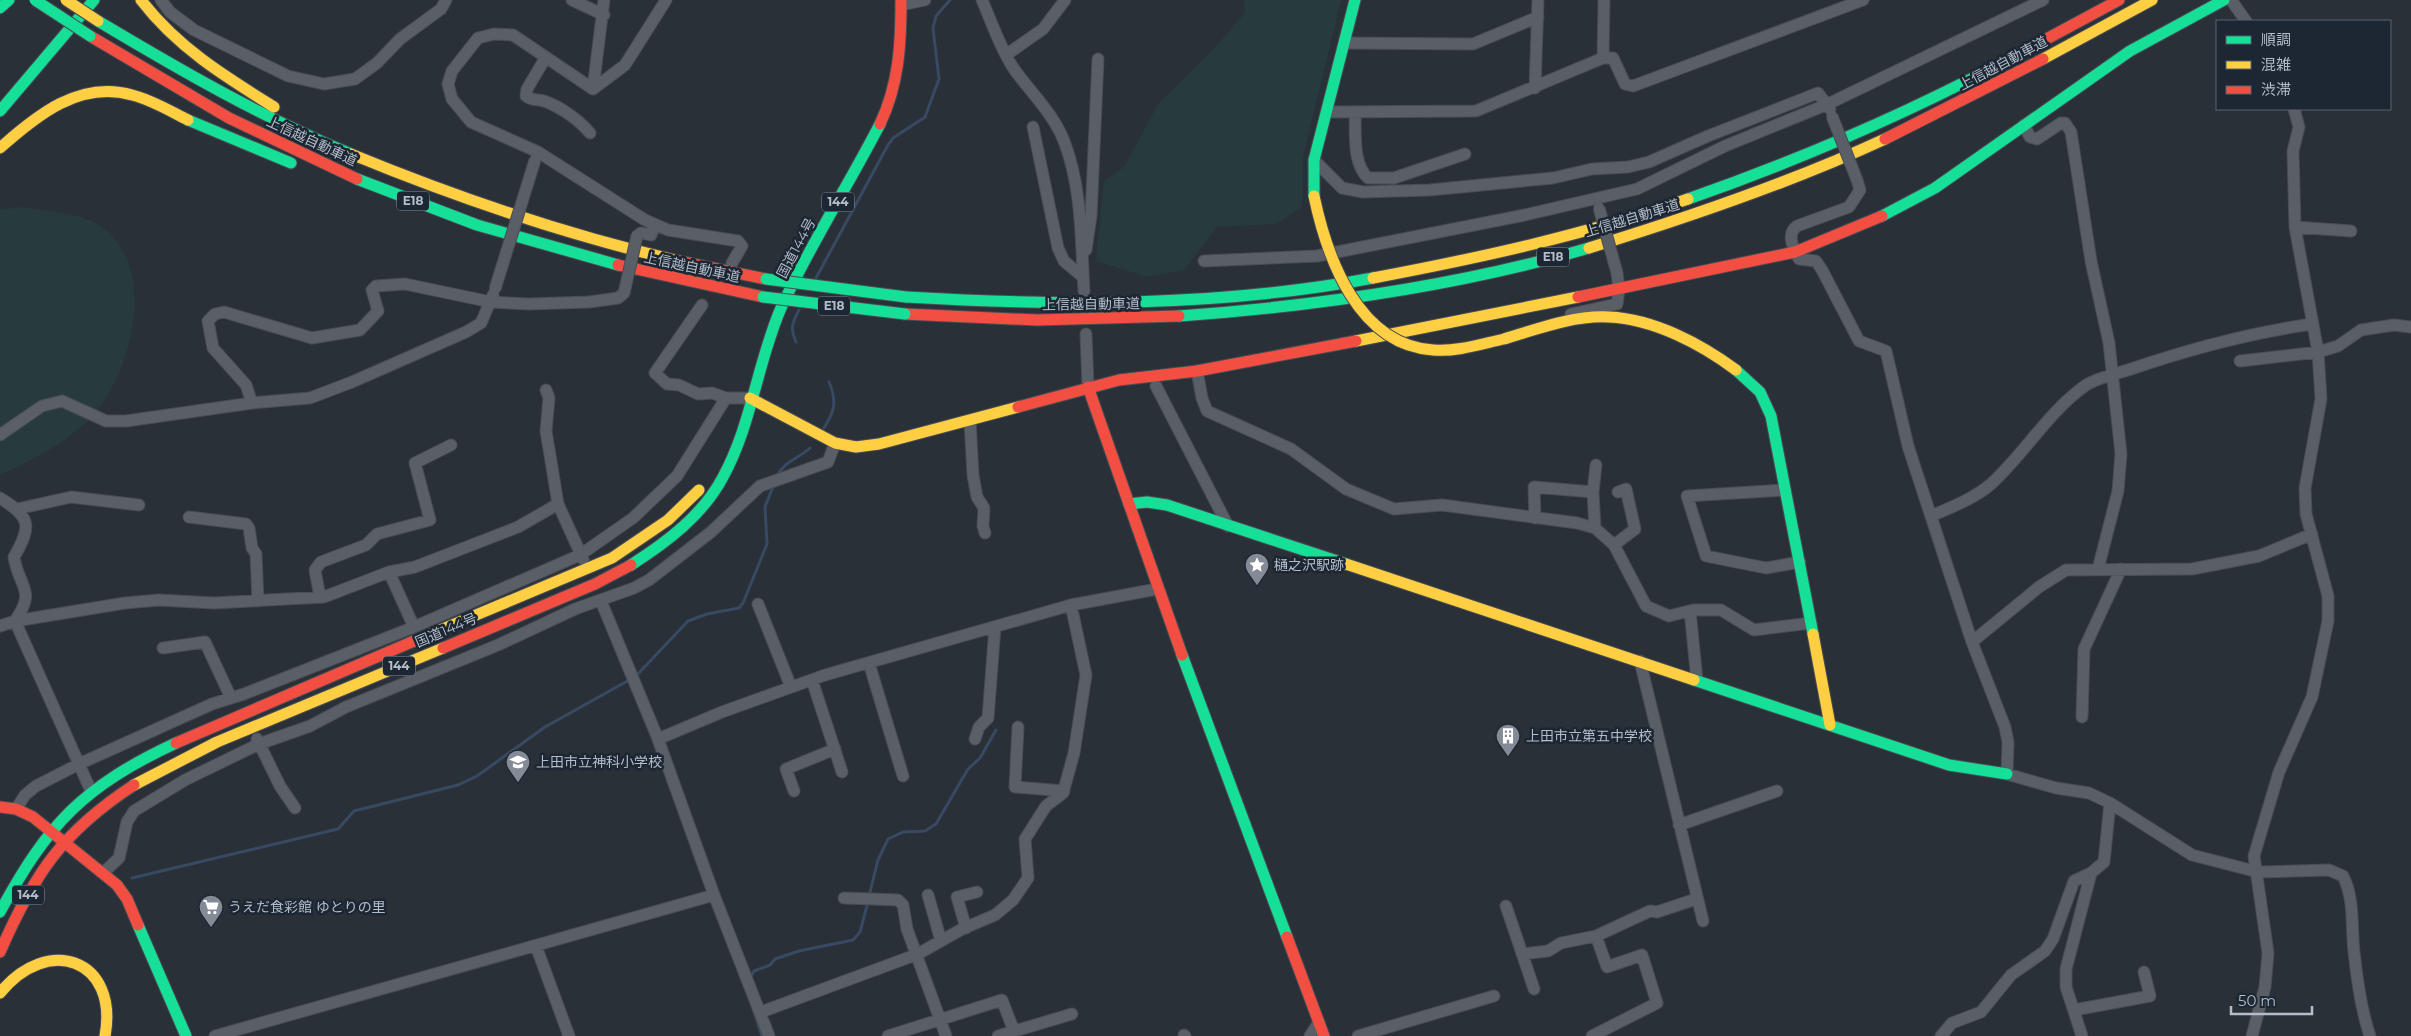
<svg xmlns="http://www.w3.org/2000/svg" width="2411" height="1036" font-family="Montserrat,'Noto Sans JP',sans-serif">
<style>
.green{fill:#273a3e}
.lines{fill:none;stroke-linecap:round;stroke-linejoin:round}
.stream{stroke:#384963;stroke-width:3}
.street-casing{stroke:#484c53;stroke-width:13}
.fast-casing{stroke:#484c53;stroke-width:13}
.slow-casing{stroke:#484c53;stroke-width:13}
.jam-casing{stroke:#484c53;stroke-width:13}
.street{stroke:#5a5e66;stroke-width:11}
.fast{stroke:#16e098;stroke-width:11}
.slow{stroke:#ffcf43;stroke-width:11}
.jam{stroke:#f24e42;stroke-width:11}
.street-bridge-casing{stroke:#484c53;stroke-width:13;stroke-linecap:butt}
.fast-bridge-casing{stroke:#484c53;stroke-width:13;stroke-linecap:butt}
.slow-bridge-casing{stroke:#484c53;stroke-width:13;stroke-linecap:butt}
.street-bridge{stroke:#5a5e66;stroke-width:11}
.fast-bridge{stroke:#16e098;stroke-width:11}
.slow-bridge{stroke:#ffcf43;stroke-width:11}
.labels{text-anchor:middle;stroke-width:5;stroke-linejoin:round;paint-order:stroke}
.shield{fill:#1d2633;stroke:#878f9c;stroke-width:1}
.shield-label{font-size:12px;font-weight:bold;fill:#b4bcc9}
.street-label{font-size:14px;fill:#b4bcc9;stroke:#1d2633}
.poi-label{font-size:14px;fill:#b4bcc9;stroke:#1d2633;text-anchor:start}
</style>
<rect width="100%" height="100%" fill="#2a3038"/>
<!-- green -->
<path class="green" d="M1244,0h97l-38,157 -1,50 -26,17 -59,3 -33,43 -36,7 -52,-16 8,-80 20,-14 34,-63 51,-50 36,-41z
M22,207c22,4 59,6 77,18 57,38 36,132 3,179 -24,33 -66,55 -102,71v-265z"/>
<g class="lines">
<!-- stream -->
<path class="stream" d="M816,278l72,-133 5,-7 32,-21 14,-38 -6,-51 3,-12 14,-16
M796,342c-6,-14 -4,-19 3,-32
M824,428c11,-17 13,-27 5,-46
M777,476c7,-15 21,-17 33,-28
M636,676l52,-55 19,-7 32,-6 4,-5 24,-59 -2,-37 9,-23
M132,878l206,-49 16,-18 104,-26 19,-9 68,-49 86,-48
M869,896l9,-36 10,-21 15,-7 22,-1 11,-7 32,-55 12,-11 16,-28
M751,976l3,-5 16,-6 5,-6 24,-8 54,-11 7,-8 8,-30
M754,1012l8,24"/>
<defs>
<path id="street" d="M161,0l9,12 24,18 94,46 36,8 31,-5 22,-16 23,-24 41,-30 5,-9
M572,0l32,15
M982,0c10,23 18,48 32,69 17,24 39,44 50,72 18,46 17,100 20,150
M2231,0l15,21
M901,5l24,-5
M1345,43l128,1 65,-27
M1006,55l37,-26 22,-29
M546,57l-19,32 -1,7c6,5 11,3 18,5 17,6 35,19 46,32
M1603,58h10l12,26 8,2 230,-86
M1535,88l3,-88
M593,89l-80,-54 -19,-1 -16,4 -26,33 -4,13 4,15 19,23 67,30 107,68 23,10 70,11 4,5 -10,17
M593,89l32,-24 41,-65
M593,89l11,-89
M1328,112l148,-1 127,-53 1,-58
M1355,112c1,21 -3,51 13,66h26l71,-24
M2024,125l6,12 7,2 24,-16h4l6,9 20,129 18,82 12,111 -3,37 -20,78
M1033,127l25,121 6,13 19,16
M1314,160l28,28 21,4 67,-2 123,-12 39,-9 36,-2 21,-5 59,-26 110,-43 12,16
M1857,180l3,10 -11,17 -52,19c-11,8 -4,22 2,33l17,2 6,9 37,71 27,10 22,95 64,196 33,85 3,15 -1,32 49,14 33,5 21,10 82,52 66,17 71,-2 14,6c12,24 8,51 11,76 3,28 7,58 16,84
M2295,227l56,4
M637,236l4,-3 10,2 4,-10
M1086,250l5,-34 7,-157
M1204,261l113,-5 208,-41 112,-26 88,-43 103,-42 215,-104
M702,305l-47,68 12,11 12,1 19,9 14,-1 14,5
M1571,314l46,-10 2,-14 -2,-17
M1086,334l2,53
M2240,361l78,-9 20,-6 23,-16 33,-5 17,2
M1197,371l5,27 5,13 84,38 55,40 48,20 48,-4 135,18 18,5 19,17 32,61 23,10 24,-6h28l33,20 57,-7
M1156,386l72,140
M546,390l3,8 -3,33 12,73 25,55
M252,403l-6,-18 -33,-37 -5,-27 7,-7 9,-2 88,26 48,-8 18,-19 -6,-21 4,-4 29,-2 86,18 38,2 60,-2 29,-4 6,-5
M970,421l3,54 4,22 7,11 -1,18 2,7
M0,435l42,-29 20,-5 44,20h20l126,-18 58,-5 42,-16 114,-50 15,-9 12,-28
M1785,490l-98,6 19,60 60,12 34,-6
M0,498c31,19 32,28 14,59 5,32 23,32 1,64
M17,509l54,-12 68,8
M1931,516c19,-8 44,-18 60,-32 34,-31 57,-72 95,-99 11,-7 29,-11 42,-15 61,-21 121,-37 184,-46
M189,517l57,7 3,4 3,20 4,6 2,47
M1535,518l-1,-31 59,5
M1595,528l-2,-36 3,-27
M1614,545l21,-16 -9,-40 -8,3
M389,572l26,-5 103,-40 40,-23
M320,597l-5,-27 6,-8 45,-17 11,-11 53,-14 -15,-57 36,-18
M601,601l57,138 56,156 55,141
M758,604l33,83
M1690,611l7,69
M15,621l76,170
M0,626l15,-5 110,-18 34,-3 55,3 110,-6 65,-25 25,55
M1972,642l67,-55 27,-17 126,-1 67,-13 53,-22
M163,648l42,-6 26,56
M1640,661l63,260
M869,663l34,113
M812,680l30,92
M2082,717l2,-68 37,-80
M1018,727l-3,60 49,4
M257,739l23,47 15,22
M658,739l64,-27 103,-37 246,-70 86,-16
M975,739l4,-12 9,-9 7,-91
M794,791l-8,-22 49,-20
M16,809l9,-14 11,-9 43,-22 133,-60 32,-10 170,-67 166,-72 53,-37 44,-42 49,-78h24
M1679,825l98,-34
M104,872l15,-14 8,-36 7,-11 51,-31 74,-36 51,-18 36,-19 152,-62 77,-36 59,-21 15,-8 62,-48 49,-46 68,-24 7,-19
M928,895l13,46
M844,898l54,2 5,5 4,24 39,107
M1506,906l28,83
M966,928l-9,-31 20,-5
M536,946l33,90
M1522,954l26,-3 13,-8 35,-7 54,-25 7,1 39,-13
M2074,1010l76,-14 -6,-24
M761,1012l157,-58 44,-25 33,-14 18,-15 15,-22 -3,-39 21,-33 17,-13 11,-40 12,-78 -15,-70
M1184,1035l1,1
M215,1036l499,-141
M888,1036l114,-36 12,31
M998,1036l74,-22
M1310,1036l9,-14
M1358,1036l136,-40
M1592,1036l65,-33 -15,-48 -35,12 -11,-31
M1941,1036l11,-13 29,-11 30,-37 34,-24 8,-12 21,-58 17,-8 13,-11 6,-59
M2082,1036l-16,-49v-18l25,-96
M2252,1036l13,-49 3,-34 -14,-97 25,-84 33,-75 16,-76v-25l-22,-82 -1,-26 16,-89 -3,-47 -23,-125 -2,-76 6,-24 -5,-18"/>
<path id="fast" d="M0,8l9,-8
M98,21c82,49 165,97 253,133
M0,111l94,-111
M188,120l103,43
M357,179l120,46 141,40
M1314,196v-36l41,-160
M1688,199c117,-41 230,-90 340,-150
M1882,216l53,-28 195,-137 94,-51
M906,297c155,9 313,10 467,-19
M1179,316c138,-10 276,-29 410,-68
M1736,370l24,22 11,24 42,218
M1129,504l18,-2 20,3 179,59
M631,565c36,-23 72,-50 92,-88 29,-53 34,-114 58,-169 29,-63 67,-122 99,-184
M1182,655l105,282
M1694,680l255,85 58,9
M0,912c48,-89 84,-126 176,-169
M138,925l48,111"/>
<path id="slow" d="M141,0c36,47 83,76 133,107
M2043,59l109,-59
M0,148c37,-33 80,-68 132,-53 20,5 38,16 56,25
M351,154c107,44 215,81 328,107
M1589,248c101,-31 201,-65 296,-109
M1373,278c106,-20 212,-43 315,-79
M1504,339c33,-10 70,-24 105,-22 45,2 92,27 127,53
M1356,341l222,-44
M750,398l85,45 21,4 23,-3 139,-37
M1346,564l348,116
M1813,634l17,91
M414,641l198,-83 56,-38 31,-30
M134,785l83,-43 226,-94
M0,993c48,-59 119,-34 105,43"/>
<path id="jam" d="M90,36l139,82 128,61
M2028,49l91,-49
M880,124c19,-40 21,-80 21,-124
M1885,139l158,-80
M679,261l87,18
M618,265l145,32
M1578,297l217,-45 87,-36
M905,314l132,6 142,-4
M1088,387l94,268
M1018,407l101,-27 78,-9 159,-30
M443,648l152,-64 36,-19
M176,743l238,-102
M0,807l16,2 17,8 84,68 10,14 11,26
M1287,937l37,99
M0,952c34,-78 62,-120 134,-167"/>
</defs>
<!-- street casing -->
<use href="#street" class="street-casing"/>
<!-- fast casing -->
<use href="#fast" class="fast-casing"/>
<!-- slow casing -->
<use href="#slow" class="slow-casing"/>
<!-- jam casing -->
<use href="#jam" class="jam-casing"/>
<!-- street -->
<use href="#street" class="street"/>
<!-- fast -->
<use href="#fast" class="fast"/>
<!-- slow -->
<use href="#slow" class="slow"/>
<!-- jam -->
<use href="#jam" class="jam"/>
<defs>
<path id="street-bridge" d="M1832,116l25,64
M1599,208l18,65
M495,289l40,-129
M624,293l13,-57"/>
<path id="fast-bridge" d="M35,0l55,36
M766,279l140,18
M763,297l142,17"/>
<path id="slow-bridge" d="M66,0l32,21
M1314,196c13,62 44,149 119,154 24,2 48,-6 71,-11"/>
</defs>
<!-- street-bridge casing -->
<use href="#street-bridge" class="street-bridge-casing"/>
<!-- fast-bridge casing -->
<use href="#fast-bridge" class="fast-bridge-casing"/>
<!-- slow-bridge casing -->
<use href="#slow-bridge" class="slow-bridge-casing"/>
<!-- street-bridge -->
<use href="#street-bridge" class="street-bridge"/>
<!-- fast-bridge -->
<use href="#fast-bridge" class="fast-bridge"/>
<!-- slow-bridge -->
<use href="#slow-bridge" class="slow-bridge"/>
</g>
<!-- icons -->
<defs>
<symbol id="sight-pin" viewBox="-11 -11 22 30"><path d="M0 17L-7.5 6A9.5 9.5 0 1 1 7.5 6Z" fill="#848b96" stroke="#1d2633"/><path d="M0-6L1.8-2.2L6-1.7L2.9 1.2L3.7 5.4L0 3.3L-3.7 5.4L-2.9 1.2L-6-1.7L-1.8-2.2Z" fill="#fff"/></symbol>
<symbol id="building-pin" viewBox="-11 -11 22 30"><path d="M0 17L-7.5 6A9.5 9.5 0 1 1 7.5 6Z" fill="#848b96" stroke="#1d2633"/><path d="M-4-6H4V6H1V3H-1V6H-4ZM-2.5-4.3h1.7v1.8h-1.7ZM.8-4.3h1.7v1.8H.8ZM-2.5-1h1.7V.8h-1.7ZM.8-1h1.7V.8H.8Z" fill="#fff"/></symbol>
<symbol id="school-pin" viewBox="-11 -11 22 30"><path d="M0 17L-7.5 6A9.5 9.5 0 1 1 7.5 6Z" fill="#848b96" stroke="#1d2633"/><path d="M0-5L7-2L0 1L-7-2ZM-4 1L0 2.5L4 1V4Q0 6-4 4Z" fill="#fff"/></symbol>
<symbol id="supermarket-pin" viewBox="-11 -11 22 30"><path d="M0 17L-7.5 6A9.5 9.5 0 1 1 7.5 6Z" fill="#848b96" stroke="#1d2633"/><path d="M-6-5.5h2.5l.6 2H6L4.5 2H-2.5L-4.4-4H-6ZM-1.5 3.2a1.3 1.3 0 1 0 .1 0ZM3 3.2a1.3 1.3 0 1 0 .1 0Z" fill="#fff"/></symbol>
</defs>
<g fill-rule="evenodd">
<use href="#sight-pin" x="1243" y="551" width="28" height="38"/>
<use href="#building-pin" x="1494" y="722" width="28" height="38"/>
<use href="#school-pin" x="504" y="748" width="28" height="38"/>
<use href="#supermarket-pin" x="197" y="893" width="28" height="38"/>
</g>
<g class="labels">
<!-- shield labels -->
<g class="shield">
<rect x="397" y="191.5" width="32" height="19" rx="4"/>
<rect x="822" y="192.5" width="32" height="19" rx="4"/>
<rect x="1537" y="247.5" width="32" height="19" rx="4"/>
<rect x="818" y="296.5" width="32" height="19" rx="4"/>
<rect x="383" y="656.5" width="32" height="19" rx="4"/>
<rect x="12" y="885.5" width="32" height="19" rx="4"/>
</g>
<g class="shield-label">
<text x="413" y="205">E18</text>
<text x="838" y="206">144</text>
<text x="1553" y="261">E18</text>
<text x="834" y="310">E18</text>
<text x="399" y="670">144</text>
<text x="28" y="899">144</text>
</g>
<!-- street labels -->
<g class="street-label">
<text transform="translate(2003 63) rotate(-28)" y="5">上信越自動車道</text>
<text transform="translate(312 141) rotate(25)" y="5">上信越自動車道</text>
<text transform="translate(1632 218) rotate(-17)" y="5">上信越自動車道</text>
<text transform="translate(796 248) rotate(-62)" y="5">国道144号</text>
<text transform="translate(692 267) rotate(12)" y="5">上信越自動車道</text>
<text transform="translate(1091 304) rotate(-1)" y="5">上信越自動車道</text>
<text transform="translate(446 630) rotate(-23)" y="5">国道144号</text>
</g>
<!-- poi labels -->
<g class="poi-label">
<text x="1274" y="570">樋之沢駅跡</text>
<text x="1526" y="741">上田市立第五中学校</text>
<text x="536" y="767">上田市立神科小学校</text>
<text x="228" y="912">うえだ食彩館 ゆとりの里</text>
</g>
</g>
<!-- legend -->
<rect x="2216" y="20" width="175" height="90" fill="#1d2633" stroke="#59626f"/>
<rect x="2226" y="36" width="25" height="8" fill="#16e098" stroke="#59626f"/>
<text x="2261" y="45" font-size="15" fill="#b4bcc9">順調</text>
<rect x="2226" y="61" width="25" height="8" fill="#ffcf43" stroke="#59626f"/>
<text x="2261" y="70" font-size="15" fill="#b4bcc9">混雑</text>
<rect x="2226" y="86" width="25" height="8" fill="#f24e42" stroke="#59626f"/>
<text x="2261" y="95" font-size="15" fill="#b4bcc9">渋滞</text>
<!-- scale -->
<path d="M2231 1006v8h81v-8" fill="none" stroke="#b4bcc9" stroke-width="2.5"/>
<text x="2238" y="1006" font-size="15" fill="#b4bcc9" stroke="#1d2633" stroke-width="4" paint-order="stroke">50 m</text>
</svg>
